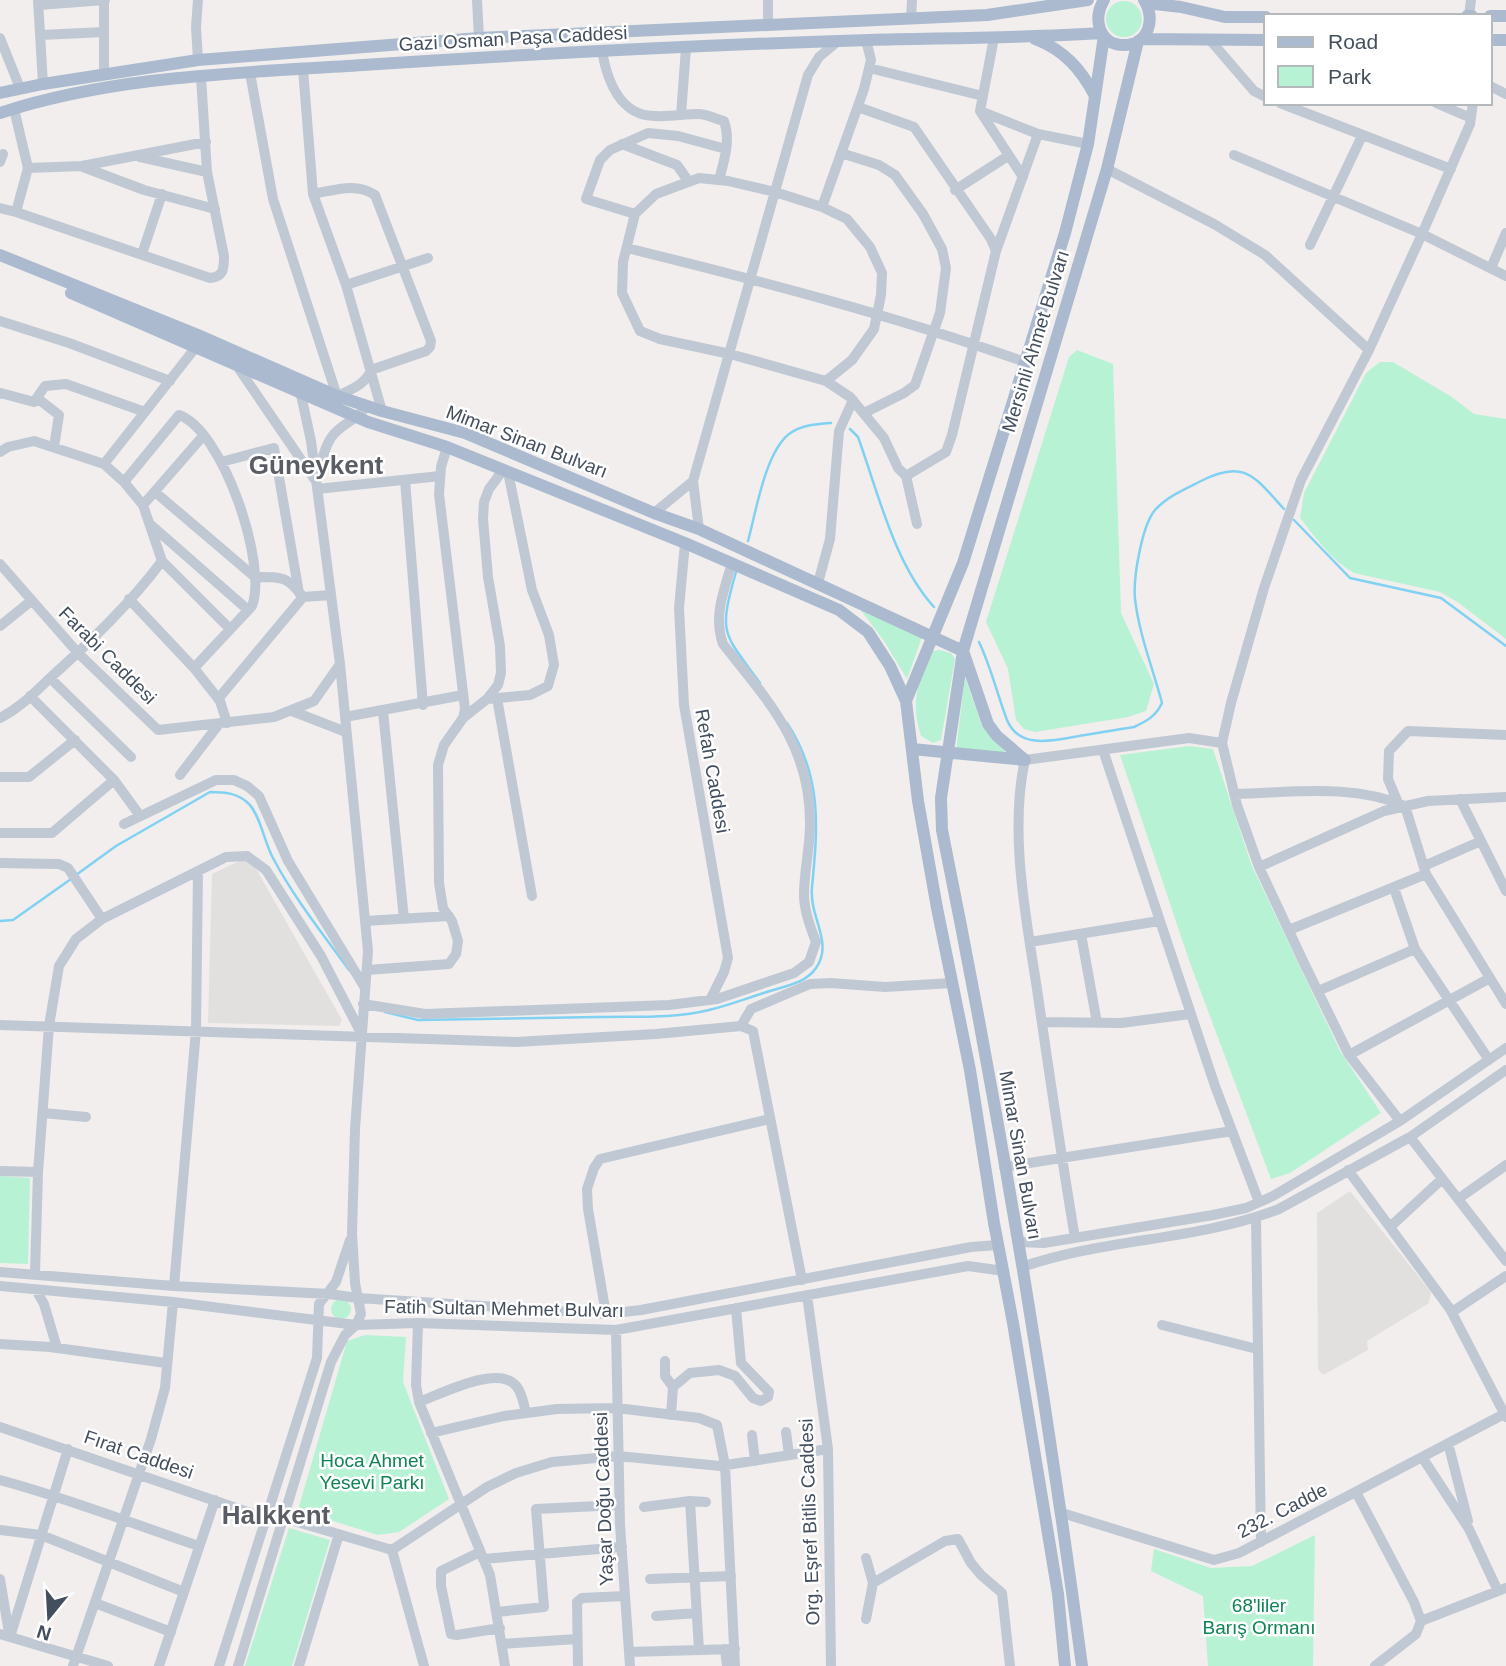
<svg xmlns="http://www.w3.org/2000/svg" width="1506" height="1666" font-family="Arial,sans-serif">
<style>
.education{fill:#e2dfdf}
.green{fill:#b8f2d4}
.lines{fill:none;stroke-linecap:round;stroke-linejoin:round}
.stream{stroke:#81d1f3;stroke-width:2.5}
.minor{stroke:#c0c8d4;stroke-width:10}
.major{stroke:#abbacf;stroke-width:12}
.labels{text-anchor:middle;stroke-width:5;stroke-linejoin:round;paint-order:stroke}
.street-label{font-size:19px;fill:#444f5d;stroke:#fff}
.park-label{font-size:19px;fill:#0f8454;stroke:#fff}
.district-label{font-size:26px;font-weight:bold;fill:#5a5d63;stroke:#fff}
</style>
<rect width="100%" height="100%" fill="#f1eeed"/>
<!-- education -->
<path class="education" d="M247,860l8,7 87,153 -3,6 -131,-3 4,-149 27,-13z
M1350,1191l81,101 -2,11 -62,38 1,9 -45,25 -5,-6 -1,-156z"/>
<!-- green -->
<path class="green" d="M1106 19a18 18 0 1 1 36 0a18 18 0 1 1-36 0Z
M1077,350l36,14 8,249 33,71 -8,27 -18,6 -93,15 -11,-3 -8,-9 -8,-51 -22,-47 83,-265z
M1380,362h13l59,35 22,17 32,5v220l-47,-36 -19,-11 -86,-19c-23,-13 -37,-34 -54,-55l4,-25 62,-120z
M860,609l62,28 -15,42 -23,-38z
M940,650l11,3 4,6 -14,81 -8,3 -12,-7c-11,-34 -3,-53 10,-85z
M965,677l17,49 27,30 -53,-5z
M1189,746l24,3 38,115 89,187 41,62 -91,60 -19,6 -81,-216 -70,-208z
M0,1176l30,2 -2,86 -28,-1z
M331 1309a10 10 0 1 1 20 0a10 10 0 1 1-20 0Z
M365,1335l41,2 -3,45 46,117 -50,33 -21,3 -80,-25 49,-169z
M289,1528l41,12 -38,126h-47z
M1315,1535l-2,131h-105l-5,-70 -52,-25 3,-22 57,19 41,-2z"/>
<g class="lines">
<!-- stream -->
<path class="stream" d="M850,429l8,8c20,55 36,126 76,170
M1294,520l56,58 91,20 65,48
M748,541c8,-29 17,-88 41,-107 12,-9 28,-10 42,-11
M736,572c-18,63 -13,60 24,111
M979,642c12,25 18,52 28,78 13,32 52,19 78,15 16,-3 32,-5 49,-8 13,-6 22,-11 28,-24 -9,-34 -23,-69 -27,-104 -2,-20 7,-79 23,-92 11,-11 27,-18 41,-25 45,-24 55,-6 85,27
M76,875l40,-29 94,-54c15,0 28,1 39,12 11,11 16,40 24,54 21,40 50,76 76,112
M0,921l13,-1 58,-41
M385,1012l33,8c60,-1 120,-2 180,-3 36,-1 75,2 111,-7 21,-5 41,-13 61,-19 16,-5 36,-8 46,-23 18,-26 -7,-50 -4,-81 6,-61 10,-111 -25,-164"/>
<!-- minor -->
<path class="minor" d="M38,0l5,84
M104,0v74
M477,0l2,38
M768,0v24
M39,5l66,-5
M1469,16l2,-16
M911,19l1,-19
M41,35l63,-3
M0,38l20,50
M994,38l-14,73 43,66
M1210,40l44,51 12,6
M602,51c5,29 18,65 53,65 14,1 29,-2 43,-2 9,0 18,5 26,7 7,19 0,40 -5,59
M198,60l-2,-33 2,-27
M869,68l114,28
M303,69l10,125 33,91 36,126
M250,73l23,126 64,197
M1490,86l16,8
M1280,103l171,66
M1436,103l35,15
M858,107l56,20 77,112 5,12 -44,184 -6,17 -40,24
M14,109l14,59 -12,44 194,66c14,-1 14,-10 14,-22l-17,-84 -6,-95
M980,111l58,23 -42,117
M681,115l5,-67
M1038,134l50,10
M622,144l55,21 12,17
M841,153l38,12 16,10 28,39 19,35 4,19 -6,45 -25,72 -11,8 -40,20
M1234,155l188,79 84,42
M140,157l67,15
M0,162l3,-8
M83,167l61,23 71,19
M28,168l54,-2 124,-24
M1107,169l107,55 51,31 104,95
M955,190l53,-34
M313,194c22,-4 43,-12 62,1l56,146 -1,6 -4,4 -55,19c-6,16 -23,20 -37,28
M822,207l42,-118 7,-29 -5,-20
M0,208l16,4
M635,214l-49,-15 14,-39 10,-10 38,-17 30,3 48,13
M1310,245l52,-109
M627,248c134,33 268,68 398,114
M142,254l20,-60
M1491,268l15,-35
M346,285l82,-27
M0,321l69,22 101,38
M237,366l78,114
M826,381l26,-21 22,-31 7,-34 1,-22 -12,-26 -23,-28 -25,-12 -47,-15 -47,-11 -29,-3 -43,16 -21,20 -12,48 -1,31 18,38 20,8 70,15 96,27 24,16 34,41 14,30 8,8 11,48
M0,394l1,-1 33,9 11,-16 21,-2 79,28
M37,398l22,17 -5,32
M0,452l8,-5 26,-6 70,23 20,18 19,23 19,56c-32,43 -72,81 -112,117 -16,15 -30,30 -50,40
M221,462l53,-14 25,145
M104,464l92,-117
M317,477c5,-15 8,-36 20,-46 10,-9 21,-13 30,-25
M405,480l18,225
M124,482l55,-67c44,15 89,150 73,191l-58,62
M317,489l123,-13
M155,492l101,86
M143,505l60,-69
M654,513l39,-32
M151,525l97,85
M699,529l-6,-48 115,-406 11,-18 18,-15
M685,543l-6,65 5,97 44,253 -4,14 -14,28
M162,561l68,68
M0,564l78,89 80,77 116,-13 40,-16 26,-37
M256,577c26,0 31,-1 47,20l28,-2
M818,583l12,-44 9,-108 14,-31
M129,599l65,69 26,33 7,22
M0,626l31,-25
M50,678l81,79
M30,696l84,84 24,33
M497,698l35,198
M218,699l85,-102
M487,699l43,-4 18,-9 6,-21 -5,-30 -17,-45 -24,-118
M292,711l54,21
M383,711l21,208
M345,717l118,-22
M463,718l24,-19 11,-14 3,-12 -1,-27 -12,-69 -5,-58 1,-17 5,-13 14,-19
M1103,750l112,336 44,116
M180,775l39,-51
M0,777h29l46,-37
M1234,794c57,-1 118,-11 171,12l21,68 80,130
M1460,799l46,92
M1398,803l-10,-24 1,-28 19,-20 98,4
M124,824l92,-44h18l13,6 12,10 29,65 77,127
M0,833h52l62,-53
M0,863l59,1 9,4 34,51
M1424,866l57,-25
M1259,867l125,-56 44,-10 78,-4
M1394,888l21,61 74,111
M365,921l84,-5
M1289,930l137,-56
M1081,934l16,89
M1030,942l129,-21
M367,970l82,-6 7,-10 2,-13 -6,-20 -9,-13 -4,-25 -1,-118 6,-20 19,-27 2,-9 -26,-215 2,-27 6,-20
M1318,991l97,-42
M363,1004l62,10 244,-9 48,-6 77,-26 15,-11 7,-20c-6,-15 -12,-32 -12,-47 0,-24 6,-47 6,-70 1,-79 -41,-123 -87,-181 -10,-28 1,-53 9,-81
M1042,1022l79,1 69,-9
M0,1025l516,17 140,-8 85,-8 12,5 49,249
M741,1026l10,-17 59,-25 21,-1 54,4 67,-4
M1349,1055l141,-77
M43,1113l43,4
M1400,1121l-51,-66 -45,-92 -45,-96 -22,-62 -15,-62 9,-40 33,-115 37,-108 68,-130 53,-116 48,-110 3,-21
M1410,1137l96,124
M1004,1167l228,-36
M1348,1170l102,139 56,108
M0,1171l38,1
M1458,1199l48,-34
M1256,1218l5,324
M1390,1227l52,-48
M1075,1238c-14,-83 -26,-166 -38,-249 -11,-71 -28,-158 -12,-229l164,-22 33,5
M1018,1242l26,1 169,-28 33,-7 27,-12 127,-75 106,-73
M1022,1267c83,-29 174,-26 257,-58l131,-72 96,-67
M0,1272l174,14 155,8 29,4 248,16 35,-4 330,-63 27,-2
M35,1274l3,-102 11,-146 10,-60 17,-27 26,-20 124,-62 21,-1 19,14 55,86 40,77
M0,1286l173,16 183,23 62,-2 198,7 352,-64 36,5
M174,1286l22,-256 2,-159
M36,1290l8,14 13,44
M807,1295l21,154 3,217
M1452,1312l54,-36
M606,1314l-18,-105 -1,-20 7,-21 6,-9 170,-40
M418,1323l-2,62 3,17 71,173 15,91
M1162,1325l95,24
M616,1330l4,195 10,141
M0,1344l50,3 116,16
M665,1361v15l8,11
M419,1402c22,-8 81,-39 98,-15 5,6 7,18 9,26
M671,1415l2,-28 17,-14 29,-3 16,6 18,22 8,3 7,-4 1,-5 -28,-29 -5,-55
M0,1427l265,91
M786,1432l3,23
M431,1433l73,-17 53,-7 60,-1 82,10 18,7 8,40 10,201
M752,1435l3,26
M1448,1443l20,78
M1422,1457l47,72 29,62
M0,1480c68,18 133,44 199,66
M1356,1492l58,110 7,19 -5,13 -41,32
M690,1501l9,149
M644,1507l46,-6 16,1
M1062,1513l152,47 25,-7 267,-140
M284,1518l108,32 95,-63 29,-14 36,-11 66,-6 102,10 108,-17
M0,1530l41,5 143,57
M392,1550l32,116
M480,1552l-39,19v15l10,48 6,1 43,-7
M483,1559l139,-12
M0,1579l9,54
M650,1579l81,-3
M873,1583l72,-42 13,-2 13,24 10,12 21,18 8,73
M95,1603l76,29
M497,1612l47,-5 -8,-98 83,-4
M656,1616l41,-3
M866,1619l7,-36 -7,-25
M1421,1621l85,-33
M0,1634l108,32
M10,1637l58,-188
M502,1644l75,-5
M725,1649l2,17
M629,1652l106,-3
M73,1666l78,-227 14,-51 8,-86
M159,1666l56,-166
M219,1666l98,-308 2,-54 17,-22 14,-42
M238,1666l93,-304 14,-27 11,-10 5,-11 -6,-31 -3,-50 3,-104 13,-178 -28,-287 -29,-223 -11,-51
M299,1666l40,-132
M578,1666l-1,-64 5,-4 43,-2"/>
<!-- major -->
<path class="major" d="M1104,0c-12,18 -5,45 20,45 25,0 32,-27 20,-45
M1146,3l35,4 44,10h41
M1467,16h5
M1490,16h16
M1035,39c29,11 46,30 60,57
M1141,39l125,1
M1490,40h16
M0,93l43,-9 155,-24 281,-22 508,-23 101,-15
M0,113c116,-38 243,-40 363,-48 168,-11 337,-20 506,-25 77,-2 155,-2 233,-7
M0,255l198,80 139,61 45,15 83,22 189,80 45,16 264,122 25,73 9,12 28,24
M71,293l297,129 79,25 238,96 154,67 29,22 22,34 16,35
M912,749l113,11
M1065,1666l-7,-72 -45,-271 -19,-100 -24,-153 -33,-162 -19,-107 -12,-100 57,-138 102,-330 23,-89 16,-108
M1082,1666c-37,-280 -84,-559 -140,-836l-1,-32 22,-147 144,-482 31,-128"/>
</g>
<g class="labels">
<!-- street labels -->
<g class="street-label">
<text transform="translate(513 38) rotate(-3)" y="7">Gazi Osman Paşa Caddesi</text>
<text transform="translate(1035 341) rotate(-73)" y="7">Mersinli Ahmet Bulvarı</text>
<text transform="translate(527 441) rotate(21)" y="7">Mimar Sinan Bulvarı</text>
<text transform="translate(108 655) rotate(45)" y="7">Farabi Caddesi</text>
<text transform="translate(713 771) rotate(80)" y="7">Refah Caddesi</text>
<text transform="translate(1021 1155) rotate(80)" y="7">Mimar Sinan Bulvarı</text>
<text transform="translate(504 1308) rotate(1)" y="7">Fatih Sultan Mehmet Bulvarı</text>
<text transform="translate(139 1454) rotate(19)" y="7">Fırat Caddesi</text>
<text transform="translate(603 1499) rotate(-92)" y="7">Yaşar Doğu Caddesi</text>
<text transform="translate(1282 1510) rotate(-27)" y="7">232. Cadde</text>
<text transform="translate(809 1522) rotate(-92)" y="7">Org. Eşref Bitlis Caddesi</text>
</g>
<!-- park labels -->
<g class="park-label">
<text x="372" y="1467">Hoca Ahmet<tspan x="372" dy="22">Yesevi Parkı</tspan></text>
<text x="1259" y="1612">68'liler<tspan x="1259" dy="22">Barış Ormanı</tspan></text>
</g>
<!-- district labels -->
<g class="district-label">
<text x="316" y="474">Güneykent</text>
<text x="276" y="1524">Halkkent</text>
</g>
</g>
<!-- legend -->
<rect x="1264" y="14" width="228" height="91" fill="#ffffff" stroke="#b4b9be" stroke-width="2"/>
<rect x="1278" y="37" width="35" height="10" fill="#abbacf" stroke="#b4b9be" stroke-width="2"/>
<text x="1328" y="49" font-size="21" fill="#444f5d">Road</text>
<rect x="1278" y="66" width="35" height="21" fill="#b8f2d4" stroke="#b4b9be" stroke-width="2"/>
<text x="1328" y="84" font-size="21" fill="#444f5d">Park</text>
<!-- north arrow -->
<g transform="translate(49 1617) rotate(198)" stroke="#ffffff" stroke-width="5" paint-order="stroke">
<path d="M0-5L12 26L0 18L-12 26Z" fill="#444f5d"/>
<text y="-10" font-size="19" font-weight="bold" text-anchor="middle" fill="#444f5d">N</text>
</g>
</svg>
